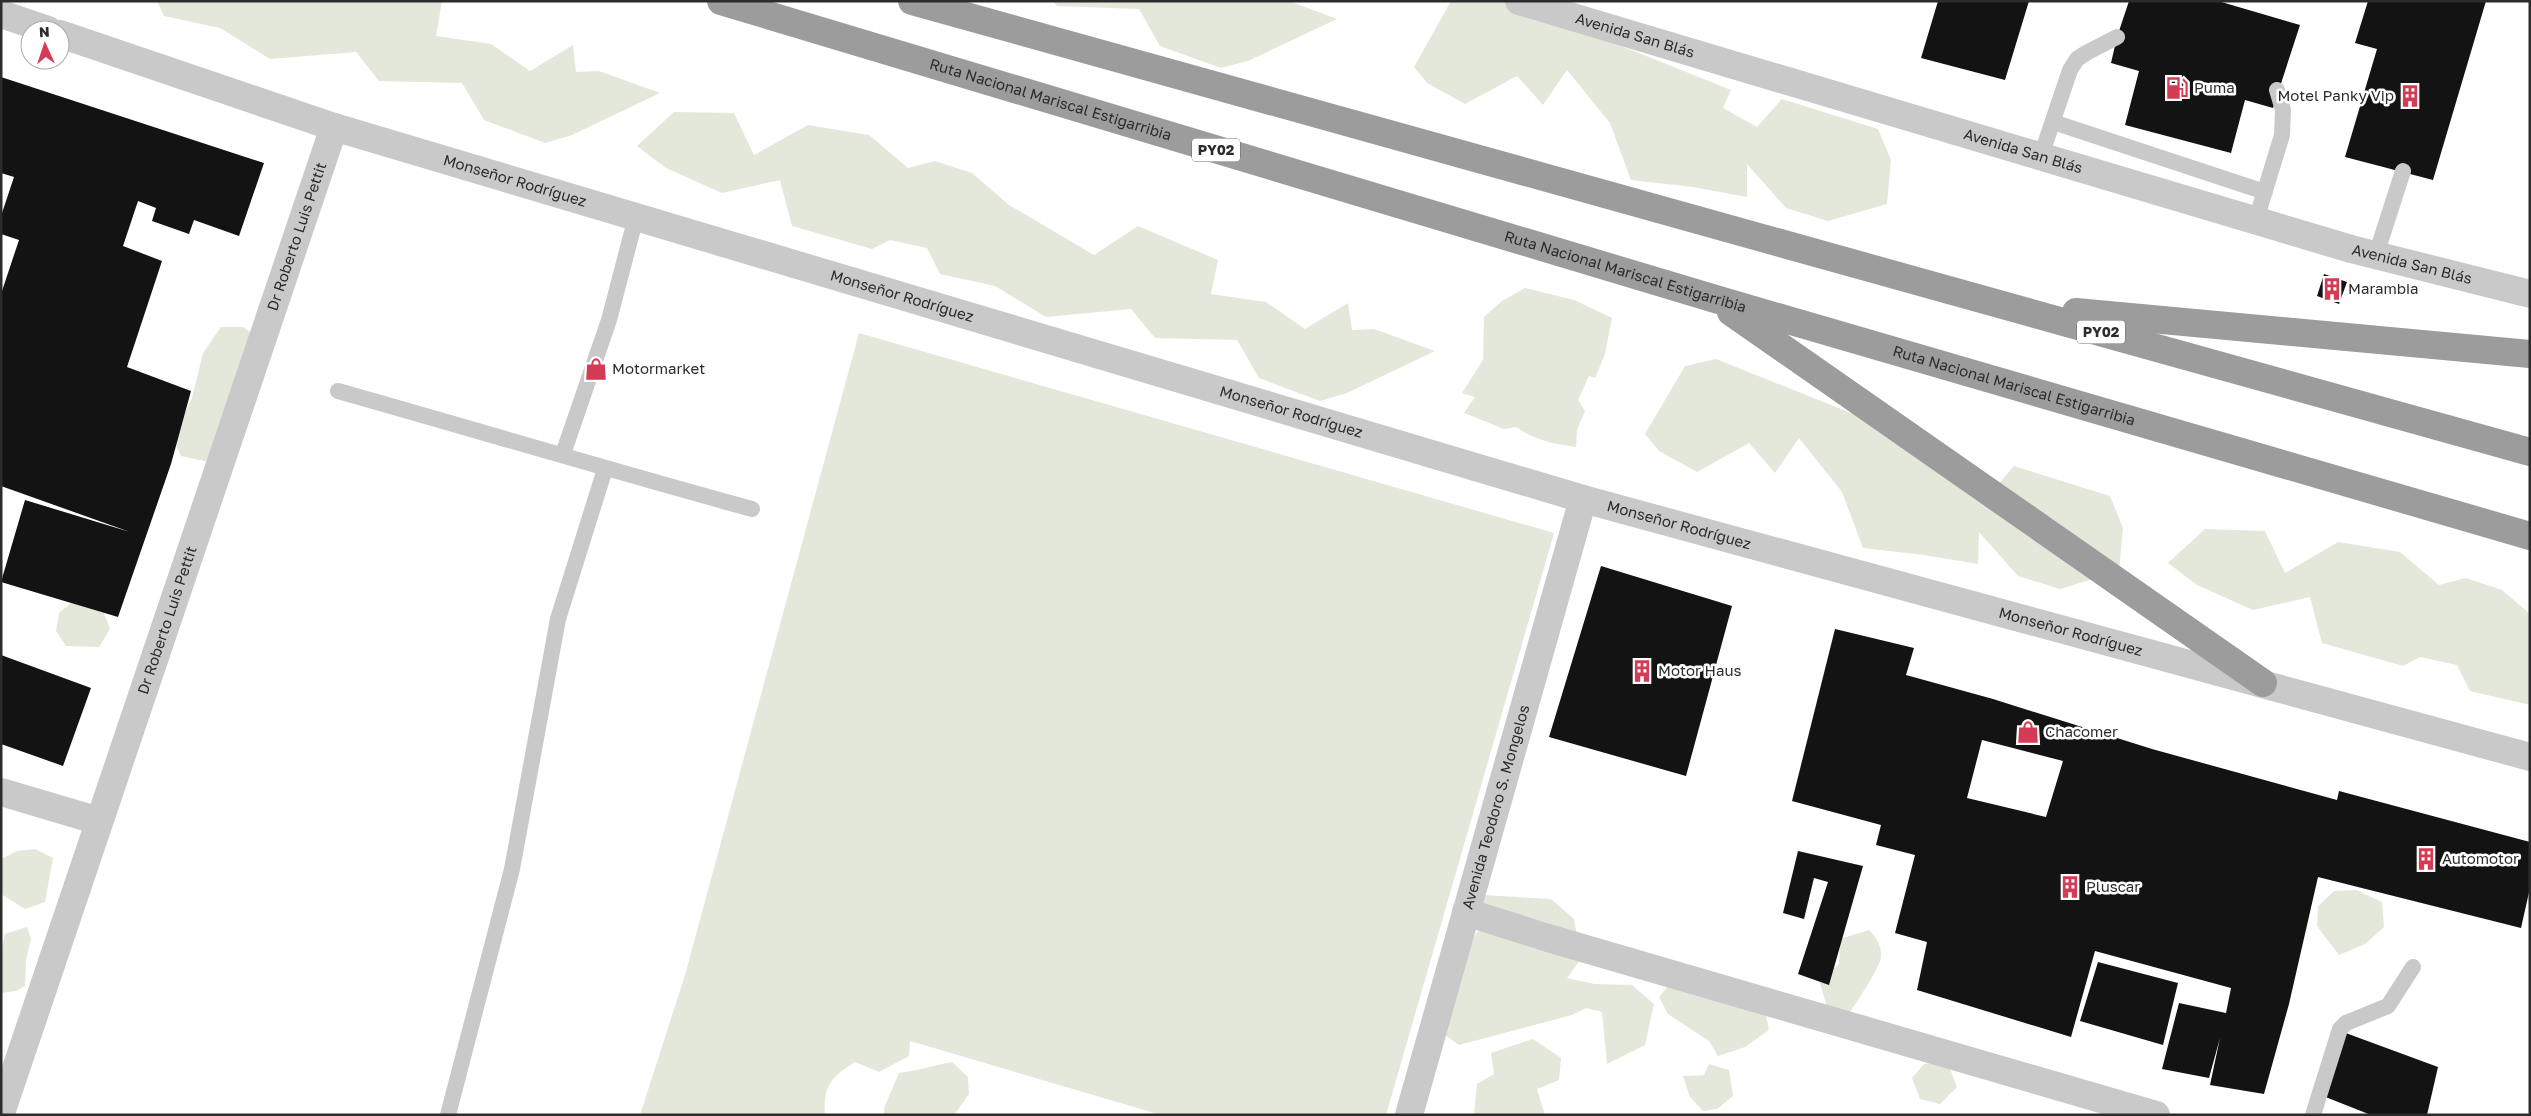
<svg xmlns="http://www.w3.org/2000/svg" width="2531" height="1116" font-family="'Golos Text',sans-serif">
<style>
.green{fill:#e3e8da}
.building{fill:#131313;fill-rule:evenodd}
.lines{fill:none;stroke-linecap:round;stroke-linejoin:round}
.service{stroke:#c9c9c9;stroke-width:16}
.minor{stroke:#c9c9c9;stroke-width:28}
.tertiary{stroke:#c9c9c9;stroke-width:28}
.trunk{stroke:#9c9c9c;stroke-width:28}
.labels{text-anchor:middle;stroke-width:5;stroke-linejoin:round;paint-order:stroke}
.shield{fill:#fff;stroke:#6b6b6b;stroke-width:1}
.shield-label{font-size:14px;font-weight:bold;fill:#2c2c2c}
.street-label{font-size:15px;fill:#2c2c2c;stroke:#fff}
.poi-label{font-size:15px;fill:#2c2c2c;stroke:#fff;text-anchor:start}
</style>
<rect width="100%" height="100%" fill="#fff"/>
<!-- green -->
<path class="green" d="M157,1h285l-6,35 55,8 39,27 43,-26 3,27 23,-1 61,22 -88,42 -27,8 -61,-23 -22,-37 -83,-2 -23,-29 -86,7 -50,-31 -56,-12z
M1053,1h236l48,18 -89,42 -27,7 -61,-22 -21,-37 -82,-3z
M1451,1h58l222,89 -8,18 34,19 25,-28 96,30 13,31 -4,44 -59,17 -42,-13 -39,-44v33l-54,-10 -62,-7 -21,-57 -43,-53 -24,35 -26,-29 -52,28 -38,-21 -13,-16z
M674,112l60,1 20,42 54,-30 61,10 39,33 27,-7 37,12 37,32 85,50 44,-29 80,34 -7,34 55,8 39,27 43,-26 4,27 22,-1 61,22 -88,42 -27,8 -61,-23 -22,-38 -82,-2 -24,-29 -85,8 -51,-31 -55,-12 -13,-26 -37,-8 -18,9 -80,-23 -12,-46 -58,13 -56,-25 -29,-22z
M1525,288l49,12 38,18 -7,36 -10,24 -6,-2 -11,24 7,11 -8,19 -1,17c-23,-3 -41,-7 -60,-20l-12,2 -40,-16 11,-16 -13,-4 21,-33 1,-43 18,-16z
M221,327h22l21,15 -51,121 -32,-7 -8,-18 19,-40 11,-45z
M859,333l695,200 -168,582h-225l-251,-74 -1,15 -30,16 -24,-10c-24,15 -32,24 -30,53h-185l45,-140z
M1716,359l247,99 26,37 25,-29 96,30 13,32 -4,43 -59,18 -42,-13 -39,-44 -1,32 -54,-9 -61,-7 -21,-56 -43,-54 -24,35 -26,-30 -52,29 -38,-21 -14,-17 40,-68z
M2205,529l60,2 20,42 53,-31 62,10 39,33 27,-7 36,12 28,24v91l-60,-14 -13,-26 -37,-8 -17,9 -81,-23 -12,-46 -57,13 -56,-25 -29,-22z
M71,603l33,10 6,16 -11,18 -33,-1 -10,-15 3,-18z
M35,849l18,9 -8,44 -20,7 -24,-15v-35l16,-8z
M2356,890l26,12 2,25 -19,17 -26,11 -22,-29 1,-20 16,-15z
M1484,895l67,4 23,20 7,40 -14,19 28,6 37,1 22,19 -9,41 -38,19 -5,-52 -16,-4 -14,7 -113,30 -29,-21 35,-77 13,-16z
M27,927l4,12 -5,21 -1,26 -9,5 -15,2v-42l4,-17z
M1869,930c7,6 13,17 12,27 -2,13 -25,46 -33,58l-21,-8 -8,-27 20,-16 1,-25z
M1670,984l91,6 8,40 -24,17 -27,9 -9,-15 -41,-27 -9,-17z
M1533,1039l28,19 -2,22 -22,9 8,26h-71l3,-31 17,-10 -3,-21z
M1947,1061l10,26 -17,17 -20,-5 -8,-21 12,-14z
M952,1062l16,15 1,17 -15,21h-70v-7l15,-35c19,-2 35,-8 53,-11z
M1709,1064l20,6 4,26 -16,13 -14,2 -13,-14 -7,-21 21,-1z"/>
<!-- building -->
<path class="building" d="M1938,1h91l-24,79 -84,-22z
M2129,1h89l82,24 -27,83 -28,-8 -14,53 -106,-28 14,-54 -28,-8 6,-26z
M2368,1h118l-53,179 -88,-23 32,-108 -22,-6z
M1,77l263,86 -25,73 -45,-16 -5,14 -37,-13 4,-13 -18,-7 -15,45 39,15 -35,106 64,24 -20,73 -53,153 -117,-35 24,-82 105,32 -129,-46v-192l18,-54 -18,-6v-18l13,-39 -13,-4z
M2324,274l23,8 -8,22 -22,-8z
M1601,566l131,40 -46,170 -137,-39z
M1835,629l79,19 -8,27 87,24 159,50 185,51 2,-9 191,51v46l-9,40 -203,-51 -29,127 -25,90 -54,-9 10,-47 -11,40 -47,-9 17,-66 47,10 5,-25 -136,-37 -24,86 -154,-47 10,-48 -32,-9 20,-78 -39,-10 5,-20 -89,-24zM1982,740l81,21 -17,56 -79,-19z
M1,655l90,33 -28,78 -62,-22z
M1798,851l65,15 -34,119 -31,-11 30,-92 -14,-4 -10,41 -21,-6z
M2098,962l80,21 -15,62 -83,-24z
M2343,1032l95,35 -11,48h-56l-48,-19z"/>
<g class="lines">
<!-- service -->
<path class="service" d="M2053,122l212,70
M2041,156l29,-86 7,-11 9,-6 31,-16
M2256,220l26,-85 1,-25 -6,-20
M2376,255l27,-84
M338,391c138,39 275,80 414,118
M563,454l46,-134 27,-103
M448,1115l64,-246 46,-250 47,-150
M2313,1115l27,-86 6,-6 42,-17 25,-39"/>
<!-- minor -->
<g class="minor">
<path d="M1,792l98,29"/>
<path d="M1466,912l82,26 608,177"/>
<path id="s1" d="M1,1113l333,-986"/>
</g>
<!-- tertiary -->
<g class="tertiary">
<path id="s2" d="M1519,1l832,248 179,45"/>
<path d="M1,14l47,16"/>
<path id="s3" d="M60,34l274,93 1249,372 947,258"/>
<path id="s4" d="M1409,1115l174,-616"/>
</g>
<!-- trunk -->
<g class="trunk">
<path id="s5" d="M721,1l991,297 818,238"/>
<path d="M912,1l1618,451"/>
<path d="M1731,312l532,371"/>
<path d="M2076,312l454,42"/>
</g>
</g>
<!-- icons -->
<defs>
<symbol id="fuel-bare" viewBox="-9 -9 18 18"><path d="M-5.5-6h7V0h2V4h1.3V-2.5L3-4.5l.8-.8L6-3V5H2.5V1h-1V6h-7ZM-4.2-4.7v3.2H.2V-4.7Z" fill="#d43c56" stroke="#fff" stroke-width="2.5" paint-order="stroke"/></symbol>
<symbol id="building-bare" viewBox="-9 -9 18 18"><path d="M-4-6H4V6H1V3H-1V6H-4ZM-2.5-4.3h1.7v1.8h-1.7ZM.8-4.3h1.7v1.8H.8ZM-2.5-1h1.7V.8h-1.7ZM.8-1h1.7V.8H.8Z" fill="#d43c56" stroke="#fff" stroke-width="2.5" paint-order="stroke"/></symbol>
<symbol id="shop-bare" viewBox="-9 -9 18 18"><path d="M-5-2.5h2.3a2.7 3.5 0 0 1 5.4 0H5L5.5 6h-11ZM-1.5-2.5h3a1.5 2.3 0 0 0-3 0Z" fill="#d43c56" stroke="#fff" stroke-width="2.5" paint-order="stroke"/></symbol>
</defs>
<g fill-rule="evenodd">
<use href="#fuel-bare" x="2161" y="72" width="32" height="32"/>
<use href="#building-bare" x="2394" y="80" width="32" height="32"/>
<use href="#building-bare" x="2316" y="273" width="32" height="32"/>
<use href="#shop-bare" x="580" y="353" width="32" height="32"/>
<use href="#building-bare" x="1626" y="655" width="32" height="32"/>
<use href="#shop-bare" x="2012" y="716" width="32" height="32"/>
<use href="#building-bare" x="2410" y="843" width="32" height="32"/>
<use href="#building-bare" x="2054" y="871" width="32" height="32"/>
</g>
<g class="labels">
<!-- shield labels -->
<g class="shield">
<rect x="1192" y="138.5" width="48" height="23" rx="4"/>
<rect x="2077" y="320.5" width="48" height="23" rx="4"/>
</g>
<g class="shield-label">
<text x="1216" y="155">PY02</text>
<text x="2101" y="337">PY02</text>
</g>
<!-- street labels -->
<g class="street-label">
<text dy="5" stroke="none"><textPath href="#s2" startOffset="121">Avenida San Blás</textPath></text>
<text dy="5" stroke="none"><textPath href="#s5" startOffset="344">Ruta Nacional Mariscal Estigarribia</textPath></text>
<text dy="5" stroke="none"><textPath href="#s2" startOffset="526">Avenida San Blás</textPath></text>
<text dy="5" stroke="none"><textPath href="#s3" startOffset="478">Monseñor Rodríguez</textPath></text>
<text dy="5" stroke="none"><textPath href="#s1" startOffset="925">Dr Roberto Luis Pettit</textPath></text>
<text dy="5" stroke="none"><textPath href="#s2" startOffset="931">Avenida San Blás</textPath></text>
<text dy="5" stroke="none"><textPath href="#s5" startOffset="944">Ruta Nacional Mariscal Estigarribia</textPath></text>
<text dy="5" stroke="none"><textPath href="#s3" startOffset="882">Monseñor Rodríguez</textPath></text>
<text dy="5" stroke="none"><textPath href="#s5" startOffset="1349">Ruta Nacional Mariscal Estigarribia</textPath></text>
<text dy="5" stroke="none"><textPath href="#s3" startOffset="1288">Monseñor Rodríguez</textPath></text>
<text dy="5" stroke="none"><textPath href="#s3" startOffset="1692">Monseñor Rodríguez</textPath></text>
<text dy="5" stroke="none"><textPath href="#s1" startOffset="520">Dr Roberto Luis Pettit</textPath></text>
<text dy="5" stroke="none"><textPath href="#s3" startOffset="2098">Monseñor Rodríguez</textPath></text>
<text dy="5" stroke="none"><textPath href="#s4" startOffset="320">Avenida Teodoro S. Mongelos</textPath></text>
</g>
<!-- poi labels -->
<g class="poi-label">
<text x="2194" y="93">Puma</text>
<text x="2394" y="101" text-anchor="end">Motel Panky Vip</text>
<text x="2348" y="294">Marambia</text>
<text x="612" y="374">Motormarket</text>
<text x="1658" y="676">Motor Haus</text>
<text x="2045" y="737">Chacomer</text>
<text x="2442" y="864">Automotor</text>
<text x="2086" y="892">Pluscar</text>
</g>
</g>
<!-- border -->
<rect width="2531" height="1116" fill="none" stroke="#2c2c2c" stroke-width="5"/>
<!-- north arrow -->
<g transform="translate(45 45) rotate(357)"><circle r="24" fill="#ffffff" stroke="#ababab"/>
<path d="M0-4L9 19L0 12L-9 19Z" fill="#d43c56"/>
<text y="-8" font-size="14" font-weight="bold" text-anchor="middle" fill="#2c2c2c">N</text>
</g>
</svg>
